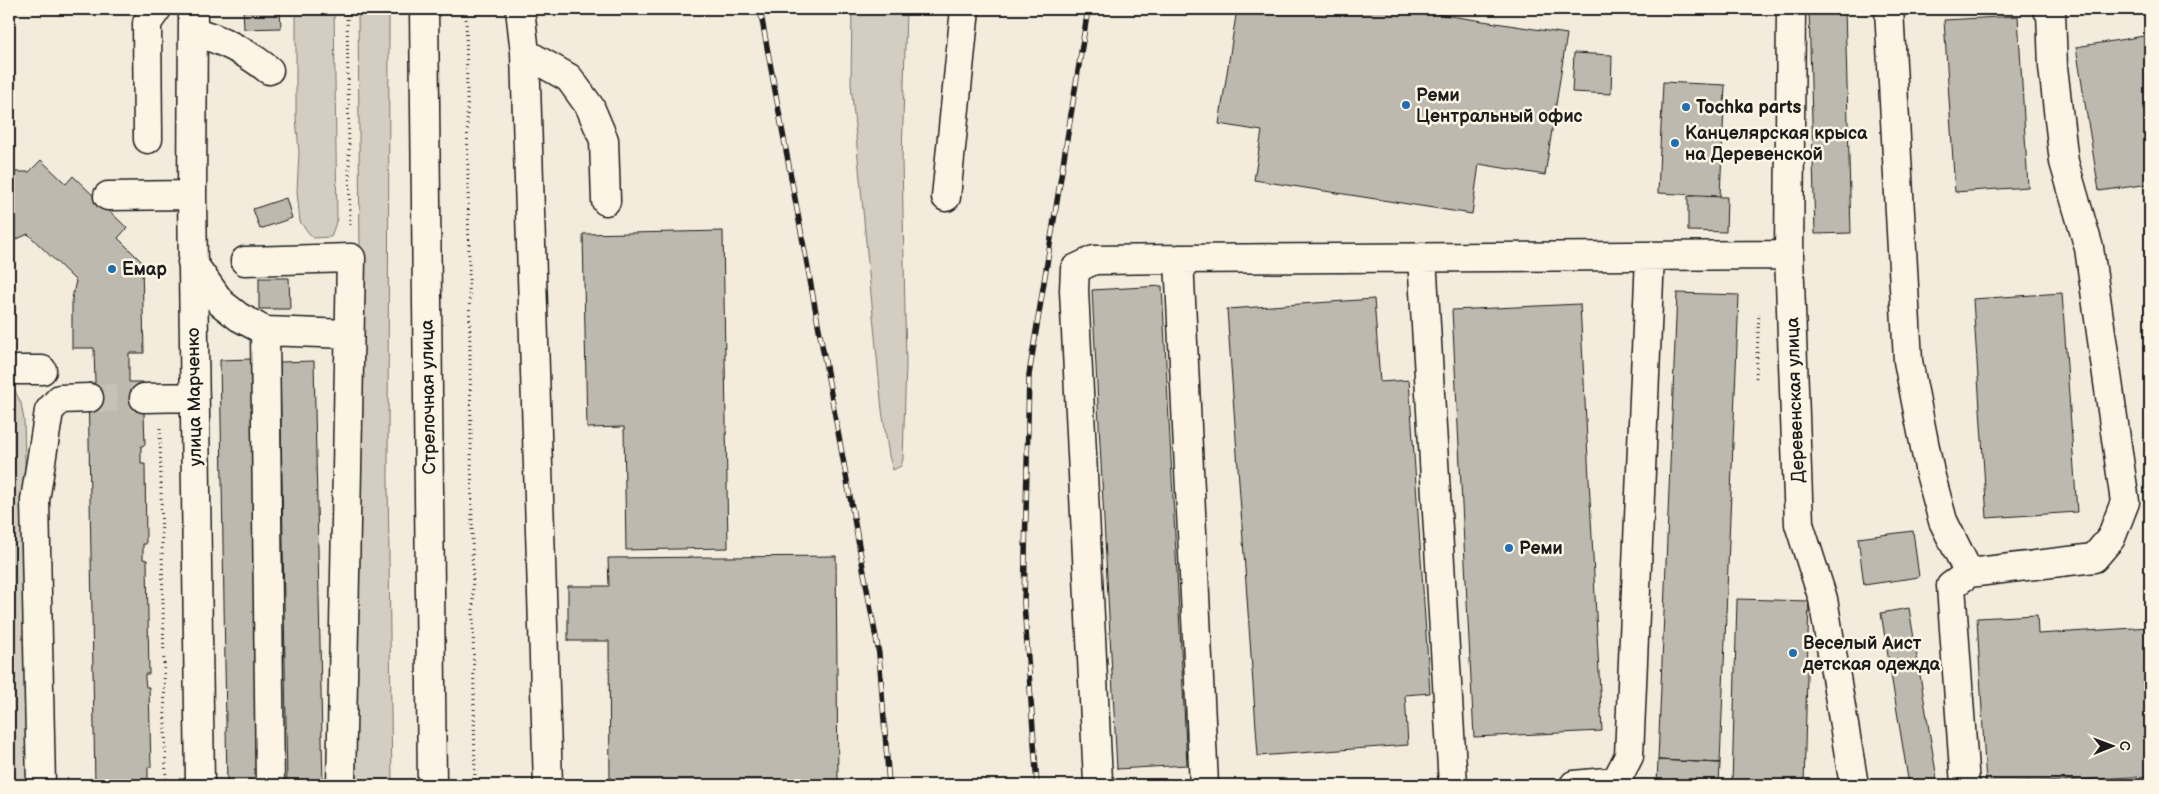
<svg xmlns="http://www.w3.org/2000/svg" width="2159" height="794" font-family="'Balsamiq Sans',sans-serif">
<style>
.green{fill:#d3cec1;stroke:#78756e}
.building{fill:#beb9ae;stroke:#1c1c1c}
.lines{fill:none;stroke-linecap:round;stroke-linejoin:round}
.minor-tunnel{stroke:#c8c2b6;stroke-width:28;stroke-dasharray:28 14;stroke-linecap:butt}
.minor-casing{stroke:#1c1c1c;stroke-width:31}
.major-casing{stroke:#1c1c1c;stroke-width:31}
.path{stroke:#1c1c1c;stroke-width:3;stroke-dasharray:1 4;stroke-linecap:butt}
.minor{stroke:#fcf5e5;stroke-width:28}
.major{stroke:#fcf5e5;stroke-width:28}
.rail-casing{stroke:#1c1c1c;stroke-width:5.5}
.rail{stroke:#fcf5e5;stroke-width:4;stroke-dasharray:11;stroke-linecap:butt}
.poi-dot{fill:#1f6fb2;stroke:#fcf5e5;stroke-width:2}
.labels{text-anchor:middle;stroke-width:5;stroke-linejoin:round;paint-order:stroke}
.poi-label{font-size:18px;font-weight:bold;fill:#1c1c1c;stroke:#fcf5e5;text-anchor:start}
.street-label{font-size:18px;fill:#1c1c1c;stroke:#fcf5e5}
</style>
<rect width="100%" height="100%" fill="#f3ecdd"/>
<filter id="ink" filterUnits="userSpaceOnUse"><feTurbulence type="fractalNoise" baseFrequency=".02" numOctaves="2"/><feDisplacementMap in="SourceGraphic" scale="10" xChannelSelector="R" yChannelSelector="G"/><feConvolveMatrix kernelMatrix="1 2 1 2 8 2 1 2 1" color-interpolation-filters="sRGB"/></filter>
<g filter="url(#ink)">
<!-- green -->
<path class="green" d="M296,9h38l3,210 -6,18 -18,1 -13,-16 -3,-30 2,-39 -3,-36z
M358,9h31l-1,472 4,304h-36l4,-529z
M852,9h54l-4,151 4,204 -3,95 -2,7 -8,4 -4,-14 -7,-46 -31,-326z
M9,388l5,1 7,14 3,17 9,365h-24z"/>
<!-- building -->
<path class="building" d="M243,9h37l1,19 -37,1z
M1237,9h168l162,25 -22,141 -66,-11 -7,50 -218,-34 8,-49 -43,-7z
M1809,9h36l6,224 -36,1z
M2018,16l10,171 -73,5 -11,-172z
M2150,35v149l-51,7 -23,-144z
M1574,53l38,2 -1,39 -39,-2z
M1663,82l62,3 -5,111 -62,-3z
M41,160l25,24 7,-8 54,52 -9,10 24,24 2,91h-15v29h14l2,63 -4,1v18h4l1,80h-3v15l4,1 2,114h-4v5l1,8h3l2,80h-3v16l3,-1v3h-56l-7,-402h7l-1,-35h-22v-50l4,-17 -48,-47 -13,6h-6v-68h20z
M1688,196l39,1 -1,35 -38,-1z
M286,198l6,20 -32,11 -7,-20z
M723,231l5,317 -102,2 -2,-123 -37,1 -4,-194z
M259,278h30l1,31h-31z
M1162,286l25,479 -70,4 -25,-479z
M1677,293l62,2 -19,468 -62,-3z
M2062,293l15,219 -90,6 -14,-219z
M1374,299l6,83 29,-2 21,313 -25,2 3,50 -150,11 -31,-447z
M1580,304l22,427 -128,6 -22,-427z
M251,359l7,426h-31l-7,-425z
M314,361l9,424h-36l-7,-423z
M1913,531l6,46 -55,8 -6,-47z
M836,556l2,229h-228l-1,-144h-41v-55h41l-1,-28z
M1737,599l72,2 -5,184h-72z
M1909,608l29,177h-29l-28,-172z
M2037,615l1,19 112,-7v149l-164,9 -9,-167z
M1658,760l62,3 -1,22h-62z"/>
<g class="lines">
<!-- minor-tunnel -->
<path class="minor-tunnel" d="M89,398h55"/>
<defs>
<path id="minor" d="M193,9l-1,186 8,590
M520,9l5,44 23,732
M1791,9l-2,246 10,269 24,75 31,186
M1889,9l19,352 22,112 13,48 26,52
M193,32c27,6 55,21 76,38
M525,53l44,25 21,29 14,33 2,61
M148,139l-1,-116 10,-14
M108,196l84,-1
M946,197l19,-188
M1422,257l31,528
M245,261l106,-3 -10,527
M192,262l29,41 18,14 26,14
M9,370h33
M144,398l51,-1
M41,785l-6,-285 14,-89 11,-12 29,-1
M270,785l-5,-454 84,3
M1101,785l-3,-4 -24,-491 1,-21 19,-9 85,-1
M1204,785l-25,-526 610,-4
M1574,785l42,-4 13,-25 21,-500
M1965,785l-14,-199 18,-13 125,-15 17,-20 14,-36 -36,-254 -25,-86 -11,-95 -2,-55 -4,-3"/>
<path id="major" d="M424,9l8,776"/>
</defs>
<!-- minor casing -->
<use href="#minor" class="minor-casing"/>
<!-- major casing -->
<use href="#major" class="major-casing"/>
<!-- path -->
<path class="path" d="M347,9l3,219
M466,9l9,776
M1756,378l3,-65
M160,428l6,357"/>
<!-- minor -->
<use href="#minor" class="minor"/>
<!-- major -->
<use href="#major" class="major"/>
<defs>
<path id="rail" d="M760,9l119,645 10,131
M1037,785l-13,-182 5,-228 59,-366"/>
</defs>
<!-- rail casing -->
<use href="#rail" class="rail-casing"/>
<!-- rail -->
<use href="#rail" class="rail"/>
</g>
</g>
<!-- markers -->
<g class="poi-dot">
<circle cx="1406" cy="105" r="5"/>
<circle cx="1686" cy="107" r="5"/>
<circle cx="1675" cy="143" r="5"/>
<circle cx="112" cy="269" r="5"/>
<circle cx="1509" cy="548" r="5"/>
<circle cx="1793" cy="653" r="5"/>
</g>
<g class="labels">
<!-- poi labels -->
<g class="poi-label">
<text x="1416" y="101">Реми<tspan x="1416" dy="21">Центральный офис</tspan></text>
<text x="1696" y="113">Tochka parts</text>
<text x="1685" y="139">Канцелярская крыса<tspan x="1685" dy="21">на Деревенской</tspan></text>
<text x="122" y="275">Емар</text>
<text x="1519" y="554">Реми</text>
<text x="1803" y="649">Веселый Аист<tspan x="1803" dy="21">детская одежда</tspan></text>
</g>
<!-- street labels -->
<g class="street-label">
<text transform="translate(194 397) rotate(-91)" y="6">улица Марченко</text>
<text transform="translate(428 397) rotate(-91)" y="6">Стрелочная улица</text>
<text transform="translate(1795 400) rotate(-92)" y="6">Деревенская улица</text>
</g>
</g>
<!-- margin -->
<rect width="2159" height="794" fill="none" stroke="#fcf5e5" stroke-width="30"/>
<rect x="15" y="15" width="2129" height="764" fill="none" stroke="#1c1c1c" stroke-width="2" filter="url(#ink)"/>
<!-- north arrow -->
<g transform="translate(2112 746) rotate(89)" stroke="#fcf5e5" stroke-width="4" paint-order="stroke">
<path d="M0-4L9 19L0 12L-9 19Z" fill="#1c1c1c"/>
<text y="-8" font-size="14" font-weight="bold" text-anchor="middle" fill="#1c1c1c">С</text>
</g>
</svg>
